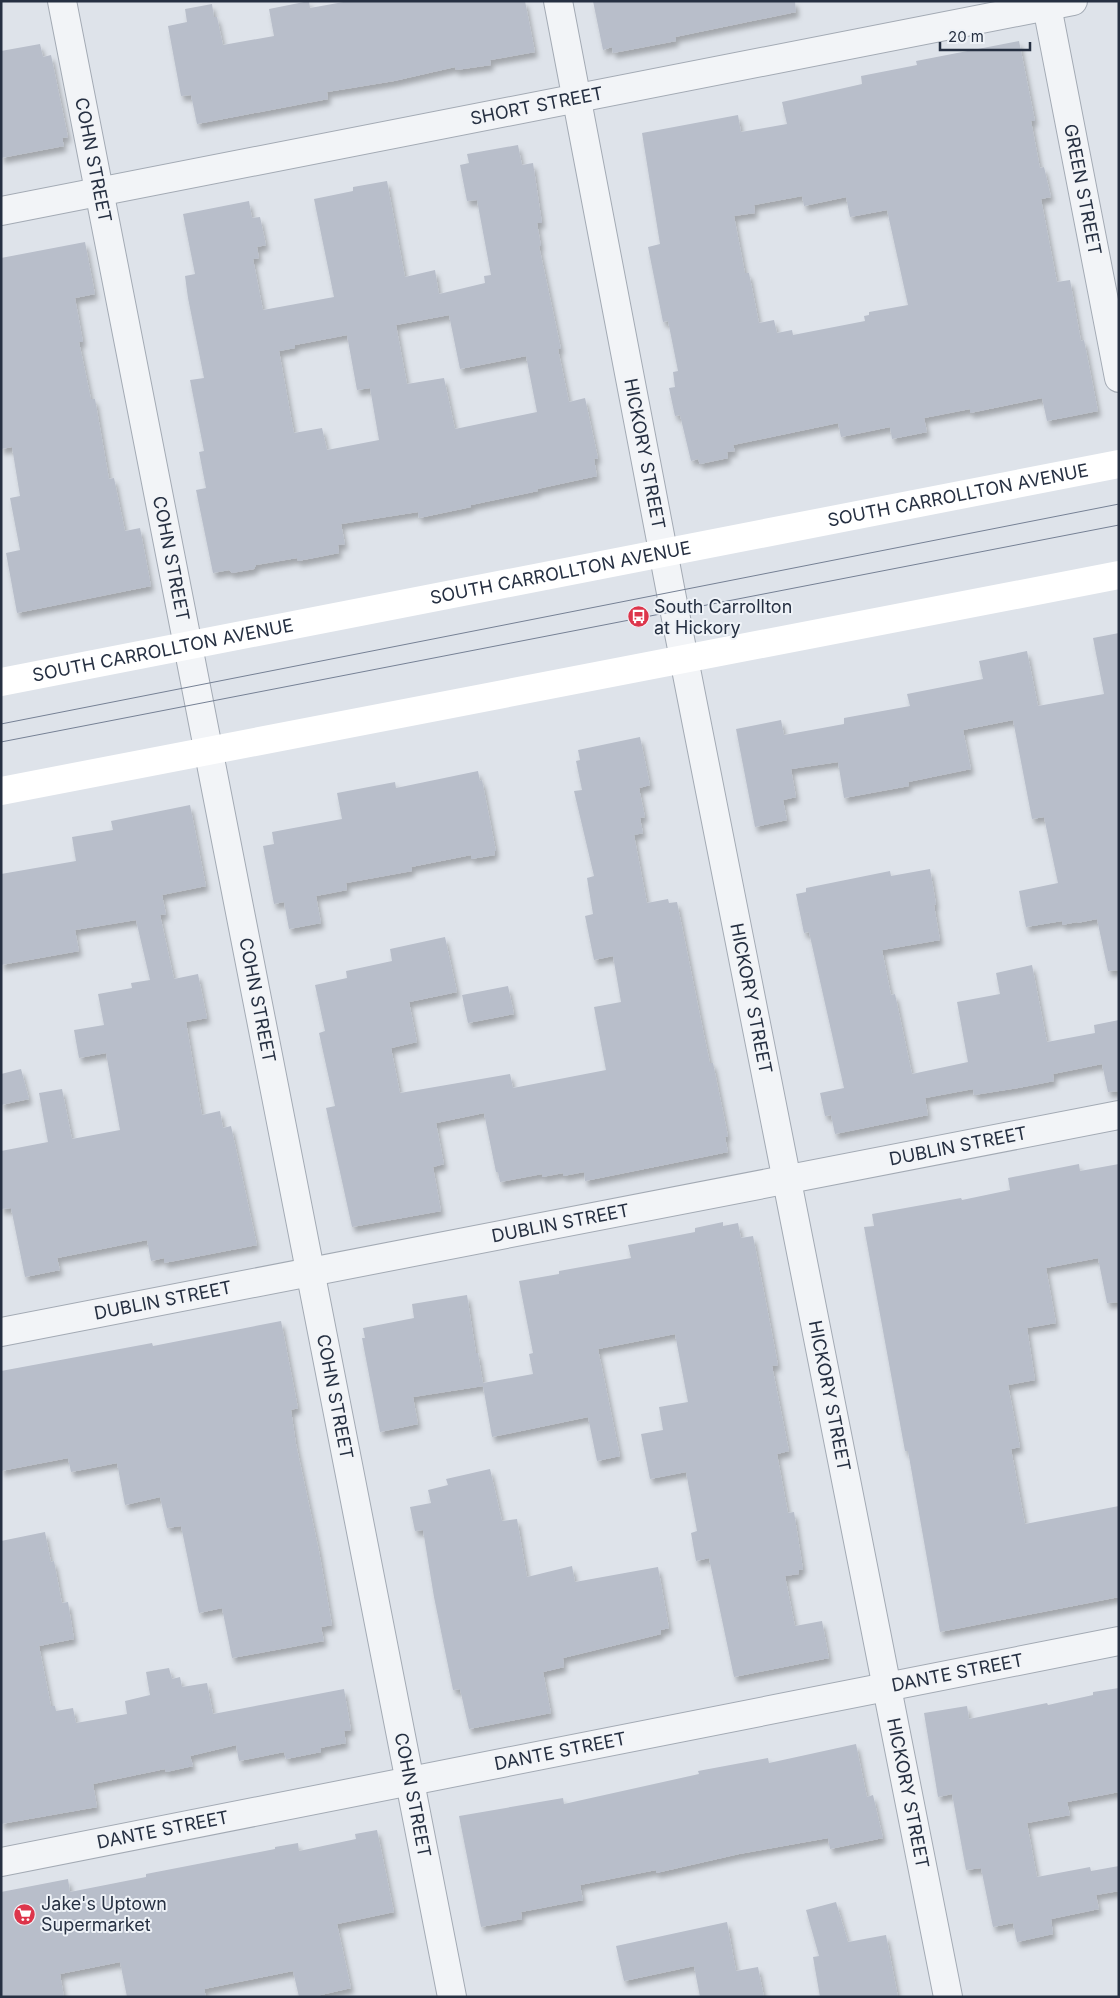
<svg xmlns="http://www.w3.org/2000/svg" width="1120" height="1998" font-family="Inter,sans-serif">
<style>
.building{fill:#b8beca;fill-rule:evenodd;filter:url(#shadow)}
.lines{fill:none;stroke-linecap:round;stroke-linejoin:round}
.minor-casing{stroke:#a3aab4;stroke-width:30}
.minor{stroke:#f2f4f7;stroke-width:28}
.secondary{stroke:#fff;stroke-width:28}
.tram{stroke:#768195;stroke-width:1}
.labels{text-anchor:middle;stroke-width:4;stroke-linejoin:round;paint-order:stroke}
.street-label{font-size:18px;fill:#263042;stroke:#eef2f7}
.poi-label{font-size:18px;fill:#263042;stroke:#eef2f7;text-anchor:start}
</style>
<defs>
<filter id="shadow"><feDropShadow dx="3" dy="5.5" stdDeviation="2.5" flood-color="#0004"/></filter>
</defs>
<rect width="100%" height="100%" fill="#dee3ea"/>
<!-- building -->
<path class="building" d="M309,1l1,7 39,-7h176l10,51 -45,8 1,5 -35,5 -1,-3 -61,14 -67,11 1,7 -131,25 -6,-29 -10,1 -13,-70 19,-4 -2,-13 27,-5 2,13h3l6,28 51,-9 -5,-27z
M593,1h202l1,11 -121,25 1,4 -63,12 -1,-6 -9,3z
M1019,41l16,80h-4l9,47 4,-1 7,30 -10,2 16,83 13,-2 11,61 3,-1 14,71 -51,10 -5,-23 -72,15v-4l-46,9 3,14 -35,7 -2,-12 -49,10 -3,-14 -105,22 2,6 -8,1 1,6 -28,6 -2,-5 -7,2 -11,-46 -5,1 -6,-28 6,-1 -2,-15 5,-1 -10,-50 -5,1 -15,-75 12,-3 -18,-111 96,-18 3,17 46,-8 -5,-22 80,-18 -1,-8 56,-11 -1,-4zM802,196l2,10 42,-9 4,20 37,-7 21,95 -39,7v3l-5,1 1,5 -72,14 -1,-5 -15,3 -3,-13 -15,3 -10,-50h-4l-11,-57 21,-3 -1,-8z
M40,44l3,13 8,-2 17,82 -6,1 2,8 -63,12v-107z
M518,145l4,20 11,-2 9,60h-5l4,23h-2l22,103h-3l11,53 16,-4 13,60 -4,1 3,17 -60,13 1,2 -67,14v2l-52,11 -1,-6 -77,12 4,20 -7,1 1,8 -41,8 -1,-3 -41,7 -2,4 -22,4 -3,-3 -16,3 -17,-83 10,-2 -7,-36 5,-1 -14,-71 14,-2 -16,-80 -3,-22 10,-2 -12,-60 66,-13 3,17 8,-1 6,28 -9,2 2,11 -6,1 10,51 71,-13 -20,-98 39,-8v-4l34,-6 18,96 30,-7 4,24 46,-11 -1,-7 7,-1 -14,-75 -10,1 -7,-36 9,-2 -2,-9zM449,315l11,54 66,-13 11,56 -82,17 -11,-51 -37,6 -11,-59zM347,335l10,55 13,-2 9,52 -52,10 -5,-22 -28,5 -15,-82 16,-3v-3z
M85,242l10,52 -20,4 8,44h-4l12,57h4l14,80 5,-1 11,53 15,-3 11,58 -134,27 -11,-60 14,-3 -10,-52 10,-2 -8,-49 -11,2v-191z
M1119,633v337l-11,1 -11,-52 -20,4v-1l-15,3v-4l-36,6 -7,-36 39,-8 -14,-66 -12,2 -19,-99 -50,10 8,39 -63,13 1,4 -65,12 -6,-36 -47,7 5,28 -13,3 4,20 -32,7 -19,-98 45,-9 3,15 60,-11v-6l66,-12 -3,-12 76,-15 -4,-18 48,-10 11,55 66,-12 -11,-56z
M640,737l10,48 -11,3 6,29 -5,1 3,15 -9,2 13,68 21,-4 1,4 8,-1 27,133 6,28h3l15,73 -3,1 3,15 -143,29 -1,-9 -21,4v-3l-21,4v-3l-42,8 -2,-10h-2l-12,-59 -48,10 8,41 -11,3 8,44 -89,16 -26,-119 9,-2 -16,-73 6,-2 -10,-46 32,-7 -1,-7 46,-10 -2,-12 55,-12 12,55 -48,10 8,40 -26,6 9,45 110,-19 3,14 93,-18 -12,-63 27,-5 -8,-46 -19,4 -9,-44 8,-2 -6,-36 7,-2 -20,-85 8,-1 -6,-29 4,-1 -2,-10z
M478,771l2,10 2,-1 14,71h-2l1,4 -24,4v-4l-60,12 1,4 -66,12 1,7 -31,6 5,27 -32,6 -5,-27 -10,2 -11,-58 11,-2 -2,-12 70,-13 -5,-26 58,-11 1,6z
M190,805l16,81 -44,9 4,19 -6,1 14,64 24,-5 9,44 -21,4 16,93 18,-4 3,17 8,-2 26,119 -93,18v-5l-13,3 -4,-21 -90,18 3,12 -35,7 -14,-69 -10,1v-58l47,-9 -9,-49 23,-4 10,50 48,-9 -14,-77 -27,5 -5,-28 30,-5 -6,-31 34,-6 -1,-5 19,-3 -14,-60 -61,10 4,21 -78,14v-91l75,-13 -4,-24 41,-7 -2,-9z
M930,869l6,35 -2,1 6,35 -58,10 9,45 4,-1 17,80 56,-12 -11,-60 43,-8 -4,-21 36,-8 15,77 48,-9 -1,-8 25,-5v71l-11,1 -6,-28 -49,10 1,7 -36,7 -44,7 -1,-6 -48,9 3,17 -93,19 -4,-19 -6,1 -5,-23 24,-5 -35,-156 -5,1 -8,-39 10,-2v-4l84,-17 1,5z
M508,986l6,28 -46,9 -6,-28z
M21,1069l8,30 -28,6v-31z
M1079,1164l1,7 39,-7v138l-12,1 -9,-45 -52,10 10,55 -29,5 8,52 -27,5 12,62 -9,2 14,75 94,-18v91l-179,35 -32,-181h-3l-41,-224 10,-1 -2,-12 89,-16 1,2 48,-10 -2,-12z
M723,1222v4l15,-3 3,15 12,-2 17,87 8,42 -6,1 17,85 -12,3 11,59 6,-1 9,57 -4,1v4l-14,2 10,50 27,-5 7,37 -95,19 -25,-119 -13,3 -5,-28 6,-2 -11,-59 -36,7 -9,-45 22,-4 -4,-23 29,-5 -13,-68 -77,15 22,107 -23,5 -9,-44 -96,20 -9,-51 -70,11 5,27 -38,8 -18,-94h3l-2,-10 51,-10 -2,-14 55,-9 9,58h2l5,30 50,-9 -4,-20 4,-1 -14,-72 40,-7v-3l72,-13 -3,-13 67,-13v-4z
M281,1321l17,87 -7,2 5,34 23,107 13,74 -11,2 3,14 -92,17 -10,-50 -23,5 -18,-87 -14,2 -7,-31 -35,8 -8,-42 -46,9 -3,-14 -67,13v-100l151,-28 1,3z
M490,1469l12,52 15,-2 10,58 45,-11 3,16 83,-15 11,61 -8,2v4l-98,24 1,9 -21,5 8,41 -82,16 -9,-40 -7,1 -19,-93 -11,-67 -8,1 -5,-24 21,-4 -3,-13 20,-5 -2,-6z
M45,1532l6,30 3,-1 8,42 6,-1 6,37 -35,7 12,60h4l1,5 17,-3 3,15 51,-9 -2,-13 25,-6 -4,-23 23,-4 3,11 8,-2 2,10 25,-4 6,31 131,-25 7,41 -7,1 2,12 -26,5 1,4 -35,7 -2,-7 -45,9 -3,-16 -46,11 3,10 -27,6 -1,-3 -72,15 4,23 -96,17v-283z
M1119,1688v104l-52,10 3,13 -43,8 10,54 53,-10 1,4 28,-5v25l-23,4 3,14 -48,10 2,15 -36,8 -4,-19 -20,4 -12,-59 -15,2 -14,-76 -14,3 -14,-84 43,-7 2,13 78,-16 1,2 45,-10v-3z
M856,1744l11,53 6,-2 10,43 -53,11 -2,-11 -89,16 -83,19v-3l-76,15 3,15 -62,12 1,7 -41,8 -22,-111 104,-18 1,6 135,-30 -1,-3 70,-13 1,5z
M377,1830l17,82 -57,12 14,64 -39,9h-13l-6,-26 -89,18 2,8h-79l-7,-35 -60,12 4,23h-63v-105l67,-13 2,13 76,-15v-3l129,-25v-2l23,-4 1,8 57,-12 -1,-5z
M836,1902l12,40 38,-7 12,62h-78l-7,-40 6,-1 -13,-46z
M727,1922l9,49 22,-4 6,30h-64l-6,-31 -70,15 -8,-35z"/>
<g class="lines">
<defs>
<g id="minor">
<path id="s1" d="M62,1l390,1996"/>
<path id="s2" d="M558,1l113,592 277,1404"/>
<path id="s3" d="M1046,1l73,377"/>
<path id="s4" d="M1,211l1072,-210"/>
<path id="s5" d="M1,1332l1118,-217"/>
<path id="s6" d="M1,1862l1118,-221"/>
</g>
</defs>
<!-- minor casing -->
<use href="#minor" class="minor-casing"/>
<!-- minor -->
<use href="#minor" class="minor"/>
<!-- secondary -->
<g class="secondary">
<path id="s7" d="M1,682l1118,-218"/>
<path d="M1,791l1118,-216"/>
</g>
<!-- tram -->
<path class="tram" d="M1,724l1118,-220
M1,742l1118,-217"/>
</g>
<!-- icons -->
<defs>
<symbol id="bus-disc" viewBox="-11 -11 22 22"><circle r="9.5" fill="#dd354b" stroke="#eef2f7"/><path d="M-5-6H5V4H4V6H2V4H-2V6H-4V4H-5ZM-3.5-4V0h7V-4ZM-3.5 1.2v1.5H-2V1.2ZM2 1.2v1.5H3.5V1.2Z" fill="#fff"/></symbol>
<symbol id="supermarket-disc" viewBox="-11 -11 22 22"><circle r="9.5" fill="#dd354b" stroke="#eef2f7"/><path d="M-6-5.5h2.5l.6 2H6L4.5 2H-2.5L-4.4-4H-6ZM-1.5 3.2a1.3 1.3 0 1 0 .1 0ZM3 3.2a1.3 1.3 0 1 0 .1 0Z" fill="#fff"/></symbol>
</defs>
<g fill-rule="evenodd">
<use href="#bus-disc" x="626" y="604" width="25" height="25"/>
<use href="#supermarket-disc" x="12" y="1902" width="25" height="25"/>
</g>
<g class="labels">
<!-- street labels -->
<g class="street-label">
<text dy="6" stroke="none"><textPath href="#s4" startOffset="546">SHORT STREET</textPath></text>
<text dy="6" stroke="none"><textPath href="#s1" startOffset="162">COHN STREET</textPath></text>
<text dy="6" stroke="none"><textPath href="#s3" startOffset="192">GREEN STREET</textPath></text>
<text dy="6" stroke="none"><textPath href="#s2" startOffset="461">HICKORY STREET</textPath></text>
<text dy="6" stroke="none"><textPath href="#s7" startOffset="975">SOUTH CARROLLTON AVENUE</textPath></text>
<text dy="6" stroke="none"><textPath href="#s1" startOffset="568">COHN STREET</textPath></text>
<text dy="6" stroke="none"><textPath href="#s7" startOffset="570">SOUTH CARROLLTON AVENUE</textPath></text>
<text dy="6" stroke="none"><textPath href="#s7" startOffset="165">SOUTH CARROLLTON AVENUE</textPath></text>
<text dy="6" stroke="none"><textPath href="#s1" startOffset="1018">COHN STREET</textPath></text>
<text dy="6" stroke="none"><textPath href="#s2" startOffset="1016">HICKORY STREET</textPath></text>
<text dy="6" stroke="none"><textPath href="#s5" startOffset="975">DUBLIN STREET</textPath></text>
<text dy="6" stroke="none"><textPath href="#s5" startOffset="570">DUBLIN STREET</textPath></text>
<text dy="6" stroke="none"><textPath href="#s5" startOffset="165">DUBLIN STREET</textPath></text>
<text dy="6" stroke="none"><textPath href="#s1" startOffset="1422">COHN STREET</textPath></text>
<text dy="6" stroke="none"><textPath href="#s2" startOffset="1421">HICKORY STREET</textPath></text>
<text dy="6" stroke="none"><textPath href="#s6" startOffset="975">DANTE STREET</textPath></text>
<text dy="6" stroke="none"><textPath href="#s6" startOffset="570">DANTE STREET</textPath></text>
<text dy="6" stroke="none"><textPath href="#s1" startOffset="1828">COHN STREET</textPath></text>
<text dy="6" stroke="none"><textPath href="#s2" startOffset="1826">HICKORY STREET</textPath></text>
<text dy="6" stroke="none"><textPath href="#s6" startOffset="165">DANTE STREET</textPath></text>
</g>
<!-- poi labels -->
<g class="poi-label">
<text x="654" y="613">South Carrollton<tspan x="654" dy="21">at Hickory</tspan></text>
<text x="41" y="1910">Jake's Uptown<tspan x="41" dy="21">Supermarket</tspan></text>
</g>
</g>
<!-- border -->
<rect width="1120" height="1998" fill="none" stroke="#263042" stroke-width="5"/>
<!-- scale -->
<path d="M940 42v8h90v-8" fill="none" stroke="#263042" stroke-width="2.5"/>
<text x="948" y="42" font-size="15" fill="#263042" stroke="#eef2f7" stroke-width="4" paint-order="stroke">20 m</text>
</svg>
